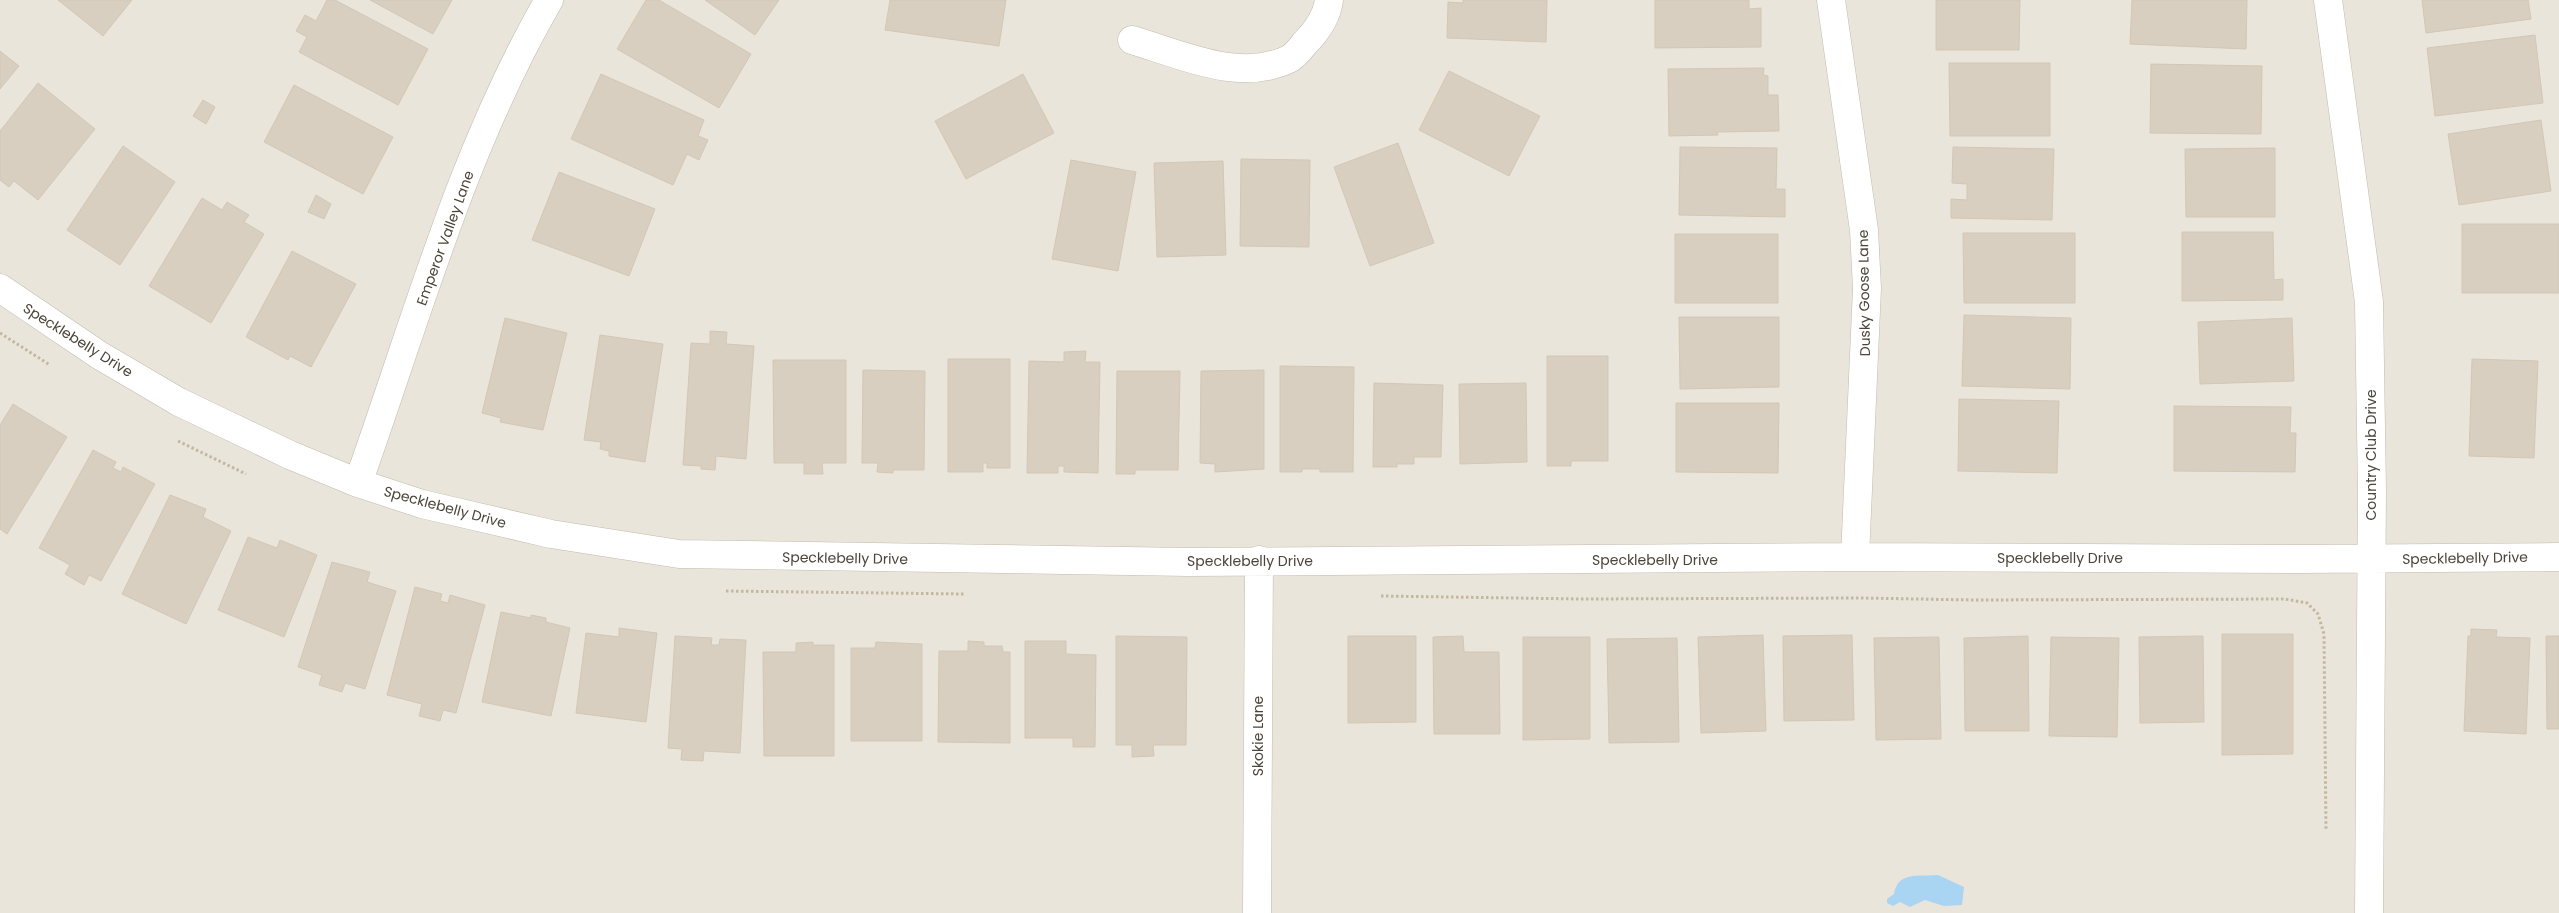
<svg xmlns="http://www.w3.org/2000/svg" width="2559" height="913" font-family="Poppins,sans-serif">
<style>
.residential{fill:#eae5da}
.water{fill:#a9d4f2}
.building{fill:#d8cfc1;stroke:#d3c7b4}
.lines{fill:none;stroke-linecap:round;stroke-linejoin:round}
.street-casing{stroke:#c2bbae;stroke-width:29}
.path{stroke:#c4b79f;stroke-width:3;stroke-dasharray:2.5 2.5;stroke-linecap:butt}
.street{stroke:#fff;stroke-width:28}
.labels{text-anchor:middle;stroke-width:4.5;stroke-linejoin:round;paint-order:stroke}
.street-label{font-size:14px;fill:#4b4439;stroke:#fff}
</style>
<rect width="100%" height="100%" fill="#f6f3ec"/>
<!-- residential -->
<path class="residential" d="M0,0h2559v913h-2559z"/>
<!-- water -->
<path class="water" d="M1938,875l26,12 -2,18 -18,1 -19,-6 -15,7 -10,-5 -7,4 -6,-3v-4l7,-5c4,-24 27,-17 44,-19z"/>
<!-- building -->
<path class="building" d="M58,0h74l-29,36z
M327,0h8l93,49 -30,56 -99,-53 8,-15 -11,-6 9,-16 11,6z
M370,0h82l-19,34z
M646,0h13l92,54 -32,54 -102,-59z
M705,0h74l-24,35z
M890,0h116l-7,46 -114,-16z
M1463,0h84l-1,42 -99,-4 1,-36 15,1z
M1655,0h94v9l12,-1v39l-106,1z
M1936,0h84l-1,50h-83z
M2132,0h115l-1,49 -116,-5z
M2422,0h106l3,19 -105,14z
M2535,35l8,68 -108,13 -8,-68z
M0,51l19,15 -19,23z
M1949,63h101v73h-100z
M2151,64l111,2 -1,68 -111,-1z
M1764,68l-1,7 5,1v19h10l1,36 -62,1 1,3 -49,1 -1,-67z
M1449,71l91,45 -31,60 -90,-46z
M601,74l103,46 -6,16 10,4 -9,20 -12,-6 -14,31 -102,-46z
M1023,74l31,59 -88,46 -31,-58z
M38,83l57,46 -57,71 -24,-19 -5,6 -9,-7v-49z
M294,85l99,52 -30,57 -99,-52z
M203,100l12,7 -9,17 -13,-8z
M2541,120l10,71 -92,14 -11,-71z
M1398,143l36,100 -64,23 -36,-99z
M123,146l52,36 -55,83 -53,-35z
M1680,147l97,1 -1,41h9v28l-106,-2z
M1953,147l101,2 -2,71 -101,-2v-19l16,1v-16l-15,-1z
M2275,148v69h-89l-1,-68z
M1241,159l69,1 -1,87 -69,-1z
M1071,160l65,12 -18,99 -66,-12z
M1223,161l3,94 -69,2 -3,-94z
M559,172l96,37 -26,67 -97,-36z
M316,195l15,9 -7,15 -16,-7z
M202,198l20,12 5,-8 22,13 -5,7 20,12 -53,89 -62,-37z
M2462,224h97v69h-97z
M2182,232h91l1,48 9,-1v21l-101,1z
M1963,233h112v70h-111z
M1675,234h103v69h-103z
M292,251l64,33 -45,83 -21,-11 -2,4 -42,-23z
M1964,315l107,3 -1,71 -108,-3z
M1679,317h100v70l-99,2z
M505,318l62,15 -24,97 -43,-8 1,-4 -19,-5z
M2292,318l2,63 -94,3 -2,-62z
M710,331l17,1 -1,12 28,2 -8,113 -30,-3 -1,14 -14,-1v-3l-18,-1 8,-122 19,1z
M600,335l63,9 -18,118 -36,-6v-5l-9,-2 1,-7 -17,-2z
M1086,351l-1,11h15l-2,111 -34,-1v-6h-6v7h-31l2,-112 35,1v-10z
M1547,356h61v105h-37v5h-24z
M948,359h62v109h-23v-5h-4v9h-35z
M2472,359l66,2 -4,97 -65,-2z
M773,360h73v103h-24l1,11h-19v-11h-30z
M1280,366l74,1 -1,105h-33v-3h-18v3h-22z
M863,370l62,1 -1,99h-31v3l-16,-1 1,-9h-16z
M1264,370v99l-49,3v-8l-15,-1 1,-92z
M1117,371h63l-2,99h-43v4h-19z
M1374,383l69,2 -2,72h-27v7h-17v3h-24z
M1526,383l1,79 -67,2 -1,-80z
M1959,399l100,2 -2,72 -99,-2z
M1676,403h103l-1,70 -102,-1z
M13,404l54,33 -60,97 -7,-5v-104z
M2174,406l117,1 -1,26h6l-1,39 -121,-1z
M93,450l23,12 -3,6 8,4 2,-5 32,17 -54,97 -12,-6 -5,10 -19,-11 5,-9 -31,-17z
M170,495l36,14 -3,8 28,14 -45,93 -64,-30z
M248,537l29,11 3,-8 37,15 -33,82 -66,-27z
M332,562l38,10 -3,10 29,9 -31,98 -20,-6 -3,9 -23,-7 3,-10 -24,-8z
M415,587l27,7 -2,7 8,2 2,-8 35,10 -29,108 -13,-3 -3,11 -21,-5 3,-12 -35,-9z
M501,612l30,6v-3l15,3v4l24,6 -19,88 -69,-14z
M619,628l38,5 -11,89 -70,-9 10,-80 33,4z
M2471,629l26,1 -1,7 34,1 -4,96 -62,-3 4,-95h3z
M2222,634h71v120l-71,1z
M1763,635l3,96 -65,2 -3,-96z
M1852,635l2,85 -70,1 -1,-85z
M675,636l37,2 -1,7h8l1,-6 26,1 -6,113 -36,-2 -1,10 -22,-1 1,-11 -14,-1z
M1116,636l71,1 -1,108h-33l1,11 -22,1v-12h-16z
M1348,636h68v86l-68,1z
M1463,636l1,16h35l1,82h-66l-1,-97z
M2028,636l1,95h-64l-1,-93z
M2203,636l1,86 -64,1 -1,-86z
M2546,636h13v93h-12z
M1523,637h67v102l-67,1z
M1939,637l2,102 -65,1 -2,-102z
M2051,637l68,1 -2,99 -68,-1z
M1677,638l2,104 -70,1 -2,-104z
M968,641l16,1v4h18l1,6h7v91l-72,-1 1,-91h29z
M1025,641h41v13l30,1 -1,92h-22v-9h-48z
M813,642v3h21v111h-70l-1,-104h33v-9z
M876,642l46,2v97h-71v-93h24z"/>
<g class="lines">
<defs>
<path id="street" d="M1831,0l33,230 3,58 -12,269
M2328,0l41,302 3,190 -3,421
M1132,40c48,14 107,43 157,19 6,-3 12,-11 16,-16 12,-12 22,-27 24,-43
M0,288l99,67 80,47 111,53 68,28 64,21 129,30 128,20 510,8 666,-5 446,2 258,-2
M358,483c58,-162 104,-333 191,-483
M1257,913l2,-353"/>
</defs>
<!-- street casing -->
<use href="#street" class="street-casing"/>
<!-- path -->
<path class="path" d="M0,333l50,32
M178,441l68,33
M726,591l239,3
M1381,596l200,3 280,-1 112,2 312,-1 22,4 11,11 6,20 2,197"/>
<!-- street -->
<use href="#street" class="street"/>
</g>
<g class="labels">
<!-- street labels -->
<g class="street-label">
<text transform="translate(445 238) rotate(-70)" y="5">Emperor Valley Lane</text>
<text transform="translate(1864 293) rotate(-91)" y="5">Dusky Goose Lane</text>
<text transform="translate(78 340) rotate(32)" y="5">Specklebelly Drive</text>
<text transform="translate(2371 455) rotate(-90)" y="5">Country Club Drive</text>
<text transform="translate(445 507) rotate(15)" y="5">Specklebelly Drive</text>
<text transform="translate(845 558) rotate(1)" y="5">Specklebelly Drive</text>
<text x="2060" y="563">Specklebelly Drive</text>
<text transform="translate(2465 558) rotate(-1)" y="5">Specklebelly Drive</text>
<text x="1655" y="565">Specklebelly Drive</text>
<text x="1250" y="566">Specklebelly Drive</text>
<text transform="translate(1258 736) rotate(-90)" y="5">Skokie Lane</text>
</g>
</g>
</svg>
